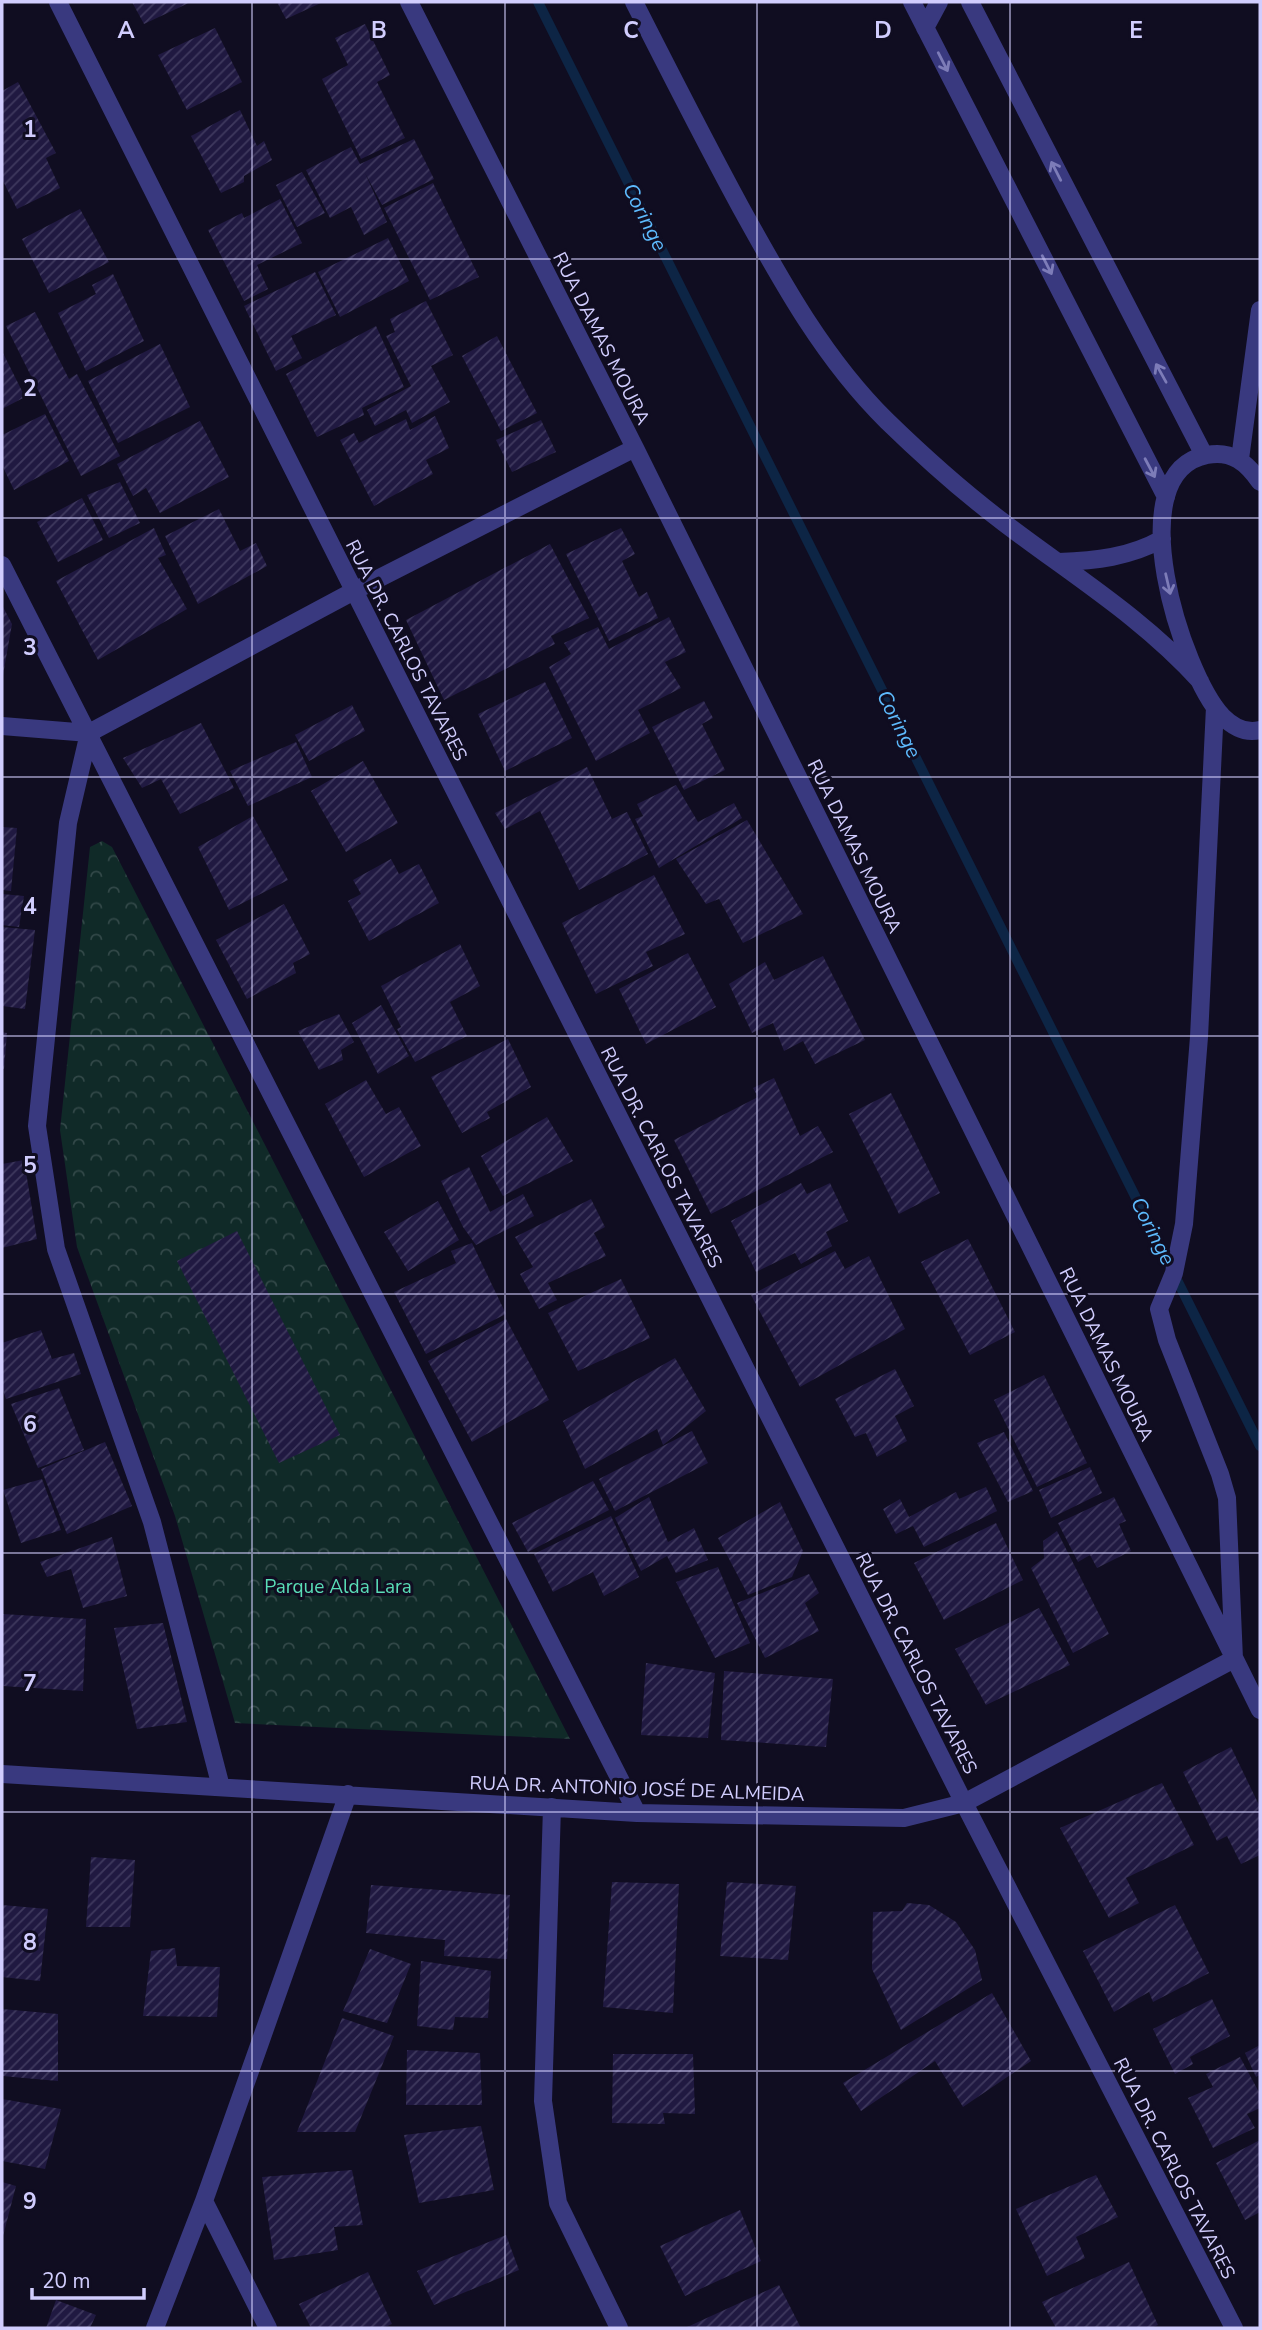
<svg xmlns="http://www.w3.org/2000/svg" width="1262" height="2330" font-family="'Nunito Sans',sans-serif">
<style>
.forest{fill:url(#forest-crowns)}
.lines{fill:none;stroke-linecap:round;stroke-linejoin:round}
.stream{stroke:#0d2545;stroke-width:10}
.building{fill:url(#building-hatch)}
.minor{stroke:#39397f;stroke-width:18}
.oneway{stroke:#7d7cb8}
.grid{fill:none;stroke:#d1cdfe;stroke-width:2;stroke-opacity:0.55}
.labels{text-anchor:middle;stroke-width:6;stroke-linejoin:round;paint-order:stroke}
.street-label{font-size:19px;fill:#d1cdfe;stroke:#100d21}
.park-label{font-size:19px;fill:#5addb7;stroke:#100d21}
.water-label{font-size:21px;font-style:italic;fill:#5dbafd;stroke:#100d21}
.grid-label{font-size:23px;text-anchor:middle;font-weight:bold;fill:#d1cdfe;stroke:#100d21;stroke-width:6;stroke-linejoin:round;paint-order:stroke}
</style>
<defs>
<pattern id="forest-crowns" width="20" height="18" patternUnits="userSpaceOnUse" patternTransform="scale(1.75)"><rect width="20" height="18" fill="#102a28"/><path d="M2 6a3 3 0 1 1 6 0M12 15a3 3 0 1 1 6 0" fill="none" stroke="#324848"/></pattern>
<pattern id="building-hatch" width="6" height="6" patternUnits="userSpaceOnUse" patternTransform="scale(1.75)"><rect width="6" height="6" fill="#201941"/><path d="M-1 1l2-2M0 6l6-6M5 7l2-2" fill="none" stroke="#3f395e"/></pattern>
</defs>
<rect width="100%" height="100%" fill="#100d21"/>
<!-- forest -->
<path class="forest" d="M102,841l10,6 458,892 -335,-16 -60,-207 -98,-269 -17,-117 30,-283z"/>
<g class="lines">
<!-- stream -->
<path class="stream" d="M538,2l722,1444"/>
</g>
<!-- building -->
<path class="building" d="M132,2h59l-47,22z
M277,2h46l-37,17z
M365,24l25,51 -13,7 28,56 -44,21 -39,-80 26,-14 -13,-27z
M215,28l27,54 -55,28 -29,-55z
M18,82l38,71 -10,5 14,30 -43,21 -15,-30v-88z
M240,110l17,36 7,-5 8,19 -28,16v6l-23,11 -30,-57z
M414,139l20,40 -52,26 -17,-32 22,49 -23,13 -13,-28 -21,11 -24,-48 45,-23 9,17z
M302,172l23,41 -28,14 -21,-42z
M433,183l46,94 -49,23 -46,-92z
M280,199l22,44 -45,22 11,24 -24,12 -36,-71 34,-17 2,5z
M80,209l29,53 -60,31 -27,-54z
M388,238l21,43 -69,36 -22,-45z
M315,272l21,43 -45,21 11,22 -26,13 -32,-65z
M113,274l31,67 -58,30 -28,-58 38,-19 -4,-9z
M426,301l27,54 -22,11 19,36 -38,21 -6,-13 -31,16 -8,-16 44,-24 -25,-50 9,-4 -5,-13z
M35,312l34,67 8,-5 43,82 -39,20 -75,-150z
M376,326l28,61 -42,21 2,7 -47,22 -31,-63z
M497,336l40,77 -36,18 -39,-75z
M160,344l30,63 -72,36 -30,-62z
M2,351l23,46 -23,12z
M45,414l24,47 -55,29 -12,-25v-30z
M435,416l14,32 -23,12 7,14 -59,32 -34,-66 14,-7 5,10 47,-24 4,11z
M541,420l15,32 -44,20 -16,-32z
M200,421l29,56 -69,36 -14,-25 -13,8 -16,-32z
M120,482l20,41 -31,15 -22,-43z
M82,498l21,42 -45,22 -21,-40z
M219,509l21,42 16,-8 11,23 -69,38 -33,-68z
M154,528l12,27 -8,3 29,51 -89,51 -42,-79z
M621,528l14,26 -13,7 17,36 8,-5 11,26 -49,23 -43,-87z
M550,544l39,74 -38,18 4,8 -111,56 -38,-80z
M2,605l10,19 -9,51h-1z
M669,617l17,35 -21,10 16,26 -43,22 12,23 -54,28 -47,-94 22,-13 -7,-11 34,-16 11,22z
M545,682l27,56 -67,33 -27,-57z
M704,701l9,17 -11,6 23,46 -41,20 -32,-63z
M352,705l13,26 -56,30 -14,-26z
M201,723l33,65 -54,26 -19,-35 -19,9 -19,-30z
M296,742l16,35 -64,29 -18,-35z
M363,761l35,62 -52,29 -35,-61z
M587,767l25,52 15,-7 21,42 -69,36 -39,-79 -35,18 -10,-16z
M676,785l22,37 36,-19 8,15 -83,50 -24,-49 8,-3 -6,-12z
M253,816l35,64 -59,30 -31,-63z
M747,820l56,94 -60,29 -24,-44 -13,5 -30,-45z
M2,827l15,1 -6,63 -9,-1z
M391,859l8,15 20,-10 20,39 -70,38 -21,-40 13,-7 -8,-14z
M654,875l31,59 -39,18 7,14 -57,28 -34,-71z
M2,894l22,2 -5,31 -17,-2z
M284,904l26,50 -17,9 3,10 -49,26 -31,-59z
M2,927l33,3 -10,79 -23,-3z
M460,944l20,42 -30,16 17,34 -52,26 -18,-33 4,-2 -20,-41z
M688,953l28,54 -70,37 -27,-55z
M823,956l42,84 -50,24 -12,-23 -19,10 -11,-28 -21,10 -23,-49 36,-22 9,18z
M381,1005l28,51 -31,18 -26,-51z
M339,1014l15,28 -13,8 2,10 -24,10 -21,-39z
M2,1032l5,1 -3,36h-2z
M508,1039l23,48 -44,25 3,6 -28,15 -31,-56z
M774,1078l26,58 18,-10 15,26 -122,62 -37,-74 84,-43 -5,-9z
M366,1080l20,34 13,-7 22,39 -57,31 -39,-73z
M891,1093l49,100 -41,21 -50,-100z
M547,1117l26,44 -70,35 -22,-40z
M24,1160l13,79 -35,9v-84z
M469,1167l21,45 33,-18 11,22 -58,29 -13,-18 -22,-46z
M801,1183l6,11 23,-11 18,38 -22,11 6,14 -31,18 -6,-11 -39,19 -25,-51z
M591,1199l14,28 -11,6 12,23 -58,27 9,17 -18,9 -19,-35 13,-7 -18,-30z
M438,1201l21,39 -51,31 -24,-39z
M237,1231l103,204 -61,28 -102,-202z
M968,1239l47,93 -45,23 -49,-93z
M472,1243l34,71 -80,40 -32,-62 62,-29 -5,-12z
M835,1251l10,18 24,-13 36,73 -105,58 -49,-92z
M621,1279l29,59 -72,33 -30,-58z
M506,1319l43,81 -77,42 -44,-81z
M41,1330l11,29 22,-6 7,21 -75,25 -4,-11v-45z
M675,1358l31,53 -43,34 -6,-16 -72,40 -22,-48z
M895,1369l19,37 -19,10 12,25 -30,16 -11,-24 -11,4 -20,-38z
M1044,1375l43,88 -50,24 -43,-87z
M59,1388l25,62 -46,18 -27,-64z
M692,1431l16,32 -93,48 -16,-32z
M1004,1432l29,59 -25,11 -31,-59z
M105,1442l27,64 -65,28 -26,-65z
M1090,1467l12,26 -51,25 -12,-28z
M42,1479l19,51 -40,13 -18,-53z
M593,1481l16,29 -81,42 -16,-29z
M986,1487l11,24 -73,36 -11,-21 -17,8 -13,-25 17,-10 9,18 47,-25 3,7z
M649,1497l19,45 26,-14 14,32 -32,13 -9,-17 -26,15 -26,-53z
M1114,1497l12,24 -7,3 12,27 -34,17 -7,-13 -12,7 -20,-39z
M780,1502l23,49 -11,26 -44,18 -30,-57z
M611,1516l28,61 -35,19 -11,-24 -40,20 -19,-38z
M996,1523l27,57 -79,40 -30,-57z
M1057,1531l52,103 -36,19 -42,-85 13,-10 -1,-17z
M112,1537l15,59 -44,12 -12,-39 -24,8 -7,-15z
M718,1567l32,76 -35,15 -39,-76z
M809,1574l10,19 -14,10 14,28 -54,27 -28,-55z
M1039,1608l31,57 -84,40 -31,-56z
M2,1614l84,5 -3,72 -81,-5z
M163,1623l24,99 -50,7 -23,-101z
M646,1663l69,10 -7,65 -67,-3z
M724,1671l109,8 -7,68 -105,-7z
M1231,1747l29,60v48l-19,9 -14,-28 -10,5 -34,-69z
M1162,1783l32,62 -68,33 13,25 -30,15 -49,-90z
M91,1857l44,3 -5,67h-44z
M612,1882l67,2 -6,129 -70,-6z
M727,1882l69,4 -8,74 -68,-4z
M371,1885l139,10 -3,64 -63,-3 1,-16 -79,-7z
M907,1903l22,2 27,17 19,28 7,30 -81,50 -29,-61 1,-57 29,-1z
M2,1905l46,4 -8,72 -38,-4z
M1175,1905l34,68 -56,29 -4,-10 -35,20 -31,-61z
M175,1948l2,18 43,1 -3,50 -74,-1 8,-65z
M370,1949l41,15 -24,59 -44,-12z
M421,1961l70,10 -3,47 -33,-1 -2,13 -36,-4z
M992,1993l39,68 -68,46 -28,-46 -74,50 -18,-28z
M1212,1999l18,37 -40,21 3,7 -18,10 -22,-45z
M2,2009l56,5v67l-56,-5z
M342,2018l52,18 -39,96h-58z
M1260,2045v30l-4,2 -11,-24z
M407,2050l73,3 2,52h-76z
M613,2054h80l2,60 -32,-1 2,11 -53,-1z
M1240,2057l20,37v14l-13,6 8,14 -42,20 -25,-50 25,-11 -7,-13z
M2,2099l59,10 -16,60 -43,-8z
M481,2126l13,64 -75,13 -15,-68z
M1260,2140v72l-15,8 -29,-57z
M352,2170l11,55 -29,2 4,23 -64,10 -12,-83z
M1096,2175l22,42 -42,20 9,21 -38,18 -31,-67z
M2,2182l14,4 -13,50h-1z
M740,2210l21,51 -76,35 -25,-50z
M506,2235l13,35 -85,35 -17,-34z
M1129,2262l29,63 -7,3h-95l-14,-26z
M368,2272l24,52 -9,4h-72l-12,-24z
M779,2285l22,43h-116z
M56,2300l40,15 -6,13h-44z"/>
<g class="lines">
<!-- minor -->
<path class="minor" d="M58,2l906,1801 270,525
M409,2l226,446 625,1262
M634,2c35,69 70,138 107,206 42,76 84,152 146,213 37,36 75,70 116,101 68,52 139,95 197,159
M912,2l254,495
M970,2l234,453
M925,28l14,-26
M1240,459l20,-149
M1260,482c-13,-19 -28,-32 -53,-27 -90,17 -25,218 15,261 11,11 23,18 38,14
M1059,562c36,-1 71,-5 103,-23
M2,565l635,1248
M2,726l87,7 265,-142 281,-143
M89,733l-21,90 -31,303 19,123 96,273 69,265
M2,1774l635,39 267,5 60,-15 270,-144 -7,-161 -7,-24 -53,-134 -8,-31 15,-36 10,-49 15,-187 16,-330
M552,1807l-9,294 15,102 61,125
M204,2201l64,127
M155,2328l49,-127 144,-407"/>
</g>
<!-- one-way arrows -->
<defs><path id="oneway-shaft" d="M-6 0H5M1.5-3L5.5 0L1.5 3" fill="none" stroke-width="1.6" stroke-linecap="round" stroke-linejoin="round" transform="scale(1.75)"/></defs>
<g class="oneway">
<use href="#oneway-shaft" transform="translate(943 62) rotate(63)"/>
<use href="#oneway-shaft" transform="translate(1056 171) rotate(-117)"/>
<use href="#oneway-shaft" transform="translate(1047 265) rotate(63)"/>
<use href="#oneway-shaft" transform="translate(1161 373) rotate(-119)"/>
<use href="#oneway-shaft" transform="translate(1150 468) rotate(62)"/>
<use href="#oneway-shaft" transform="translate(1168 584) rotate(77)"/>
</g>
<!-- grid -->
<path class="grid" d="M252,2v2326M505,2v2326M757,2v2326M1010,2v2326M2,259h1258M2,518h1258M2,777h1258M2,1036h1258M2,1294h1258M2,1553h1258M2,1812h1258M2,2071h1258"/>
<g class="labels">
<!-- street labels -->
<g class="street-label">
<text transform="translate(602 338) rotate(63)" y="7">RUA DAMAS MOURA</text>
<text transform="translate(407 650) rotate(63)" y="7">RUA DR. CARLOS TAVARES</text>
<text transform="translate(855 846) rotate(64)" y="7">RUA DAMAS MOURA</text>
<text transform="translate(662 1157) rotate(63)" y="7">RUA DR. CARLOS TAVARES</text>
<text transform="translate(1107 1354) rotate(64)" y="7">RUA DAMAS MOURA</text>
<text transform="translate(917 1663) rotate(63)" y="7">RUA DR. CARLOS TAVARES</text>
<text transform="translate(637 1788) rotate(2)" y="7">RUA DR. ANTONIO JOSÉ DE ALMEIDA</text>
<text transform="translate(1175 2168) rotate(63)" y="7">RUA DR. CARLOS TAVARES</text>
</g>
<!-- park labels -->
<g class="park-label">
<text x="338" y="1593">Parque Alda Lara</text>
</g>
<!-- water labels -->
<g class="water-label">
<text transform="translate(645 217) rotate(63)" y="7">Coringe</text>
<text transform="translate(899 724) rotate(63)" y="7">Coringe</text>
<text transform="translate(1153 1231) rotate(63)" y="7">Coringe</text>
</g>
</g>
<g class="grid-label">
<text x="126" y="38">A</text>
<text x="379" y="38">B</text>
<text x="631" y="38">C</text>
<text x="883" y="38">D</text>
<text x="1136" y="38">E</text>
<text x="30" y="137">1</text>
<text x="30" y="396">2</text>
<text x="30" y="655">3</text>
<text x="30" y="914">4</text>
<text x="30" y="1173">5</text>
<text x="30" y="1432">6</text>
<text x="30" y="1691">7</text>
<text x="30" y="1950">8</text>
<text x="30" y="2209">9</text>
</g>
<!-- border -->
<rect width="1262" height="2330" fill="none" stroke="#d1cdfe" stroke-width="7"/>
<!-- scale -->
<path d="M32 2288v10h112v-10" fill="none" stroke="#d1cdfe" stroke-width="3.5"/>
<text x="42" y="2288" font-size="21" fill="#d1cdfe" stroke="#100d21" stroke-width="5" paint-order="stroke">20 m</text>
</svg>
